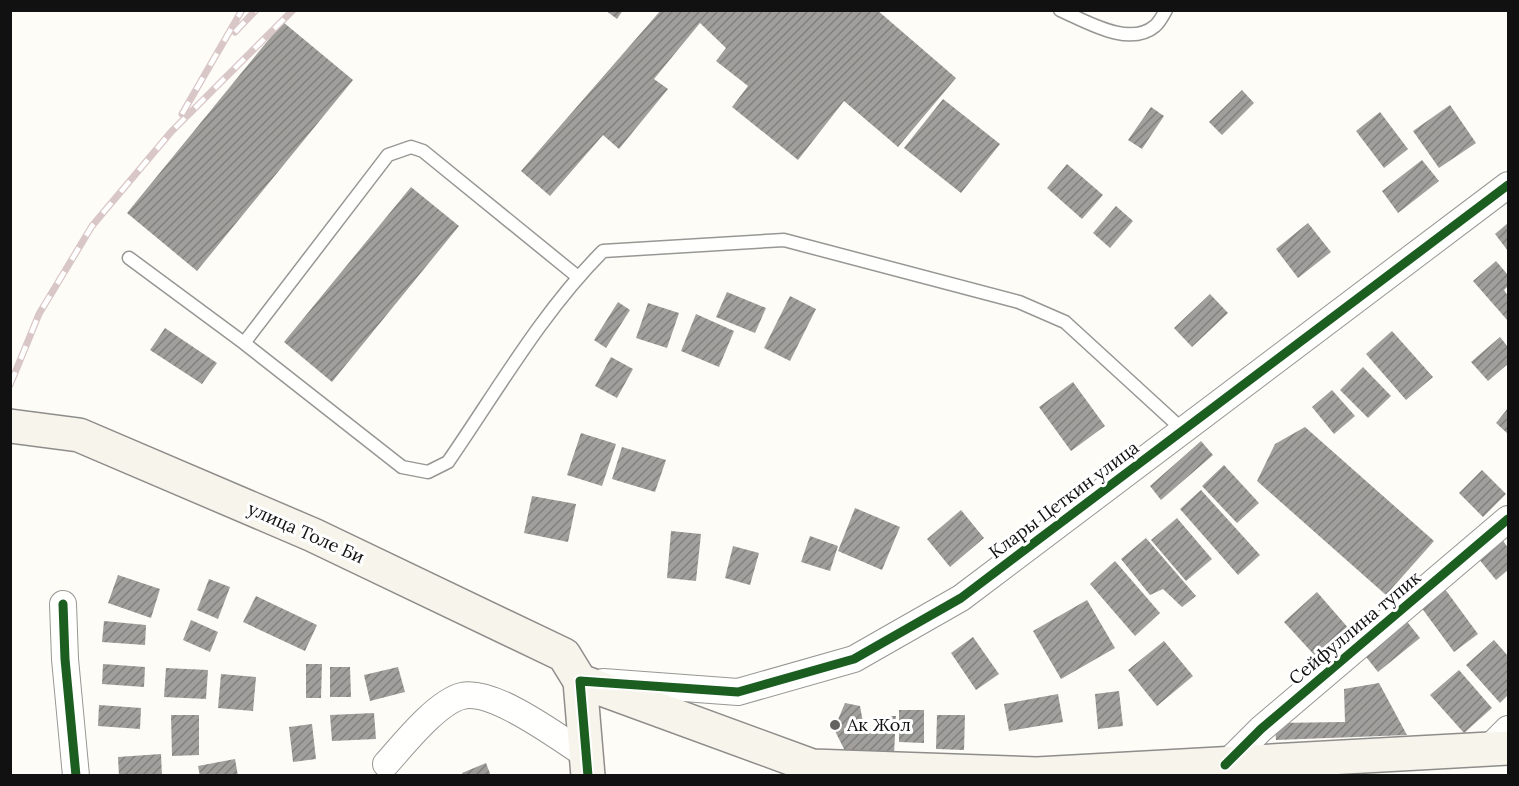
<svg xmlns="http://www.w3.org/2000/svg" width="1519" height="786" font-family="Lora,serif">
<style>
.building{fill:url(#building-hatch)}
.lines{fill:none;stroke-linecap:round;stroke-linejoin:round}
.lane-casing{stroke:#979795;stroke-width:15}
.street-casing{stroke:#979795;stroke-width:28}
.secondary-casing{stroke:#8e8d8b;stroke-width:36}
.lane{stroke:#fffffe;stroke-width:12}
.street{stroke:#fffffe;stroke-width:26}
.secondary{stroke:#f6f4eb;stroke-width:33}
.rail-casing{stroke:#d9c6c7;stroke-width:7}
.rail{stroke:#fff;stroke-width:4.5;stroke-dasharray:14;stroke-linecap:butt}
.cycleway-casing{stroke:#fff;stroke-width:13}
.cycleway{stroke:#1b5e20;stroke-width:9}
.poi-dot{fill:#646362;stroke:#fff;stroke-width:2}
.labels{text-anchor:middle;stroke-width:6;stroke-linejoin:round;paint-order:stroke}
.street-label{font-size:18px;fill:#111;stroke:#fff}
.poi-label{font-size:18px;fill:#111;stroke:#fff;text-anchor:start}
</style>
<defs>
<pattern id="building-hatch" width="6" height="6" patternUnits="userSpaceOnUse" patternTransform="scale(1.5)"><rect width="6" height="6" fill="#a19f9c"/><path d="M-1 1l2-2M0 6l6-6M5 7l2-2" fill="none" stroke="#82807e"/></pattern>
</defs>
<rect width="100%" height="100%" fill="#fdfcf7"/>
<!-- building -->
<path class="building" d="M605,10h18l-6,9z
M661,10h216l79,68 -58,69 -54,-46 -46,59 -66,-53 16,-21 -32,-25 10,-13 -26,-25 -46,56 14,10 -49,60 -16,-14 -53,61 -29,-25z
M283,22l70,58 -156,191 -70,-58z
M1242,90l12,13 -32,32 -13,-13z
M943,99l57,45 -39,49 -57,-45z
M1450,105l26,38 -37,25 -26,-37z
M1151,107l13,9 -22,33 -14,-9z
M1380,112l28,37 -24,19 -28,-37z
M1422,160l17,21 -41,32 -16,-22z
M1067,164l36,31 -21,24 -35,-31z
M411,187l48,39 -127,156 -48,-40z
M1116,206l17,15 -23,27 -17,-15z
M1308,223l23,29 -33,26 -22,-29z
M1508,223v28l-13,-17z
M1496,261l12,14v11l-4,4 4,6v25l-35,-40z
M727,292l39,16 -11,25 -39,-16z
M1210,294l18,19 -36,34 -18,-19z
M790,296l26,13 -26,52 -26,-13z
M618,302l12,8 -24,38 -12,-8z
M648,303l31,10 -12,35 -31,-10z
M696,314l38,17 -15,36 -38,-16z
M165,328l52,35 -15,21 -52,-34z
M1392,331l41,46 -27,23 -40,-46z
M1500,337l8,10v17l-20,17 -17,-19z
M611,357l22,12 -16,29 -22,-12z
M1363,367l28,29 -23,22 -28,-28z
M1073,382l32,44 -34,25 -32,-44z
M1332,390l23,26 -21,18 -22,-27z
M1508,408v26l-12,-11z
M1305,427l129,114 -48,54 -129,-114 18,-37z
M581,433l35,11 -14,42 -35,-11z
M1201,441l12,14 -52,45 -11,-14z
M622,447l44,13 -11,32 -43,-13z
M1224,465l35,38 -22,20 -35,-37z
M1482,470l24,24 -23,23 -24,-24z
M1201,490l59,65 -22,20 -58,-66z
M532,496l44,8 -8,38 -44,-9z
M855,508l45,19 -18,43 -44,-19z
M961,510l23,28 -34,29 -23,-28z
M1177,518l35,41 -26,22 -35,-41z
M671,531l30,3 -5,47 -29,-3z
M810,536l28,10 -8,25 -29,-9z
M1146,538l50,58 -14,11 -19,-18 -13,6 -29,-36z
M1502,539l6,9v22l-12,10 -18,-22z
M733,546l26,7 -9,32 -25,-7z
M1115,561l45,52 -25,23 -45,-52z
M118,575l42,14 -9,29 -43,-15z
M209,579l21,8 -12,32 -21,-9z
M1442,585l36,49 -24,18 -36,-49z
M1317,592l33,38 -32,29 -34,-37z
M256,596l61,29 -12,26 -62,-29z
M1087,600l28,48 -54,31 -28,-48z
M1405,619l15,19 -42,34 -15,-19z
M191,620l27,12 -8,20 -27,-12z
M104,621l42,4 -1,20 -43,-3z
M973,637l26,37 -23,16 -25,-37z
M1494,640l14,16v39l-8,8 -34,-38z
M1164,641l29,35 -36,30 -29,-36z
M103,664l42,3 -1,20 -42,-3z
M306,664h16l-1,34h-15z
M330,667h20l1,30h-21z
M398,667l7,25 -35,9 -6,-26z
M166,668l42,2 -2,29 -42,-2z
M1459,670l33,38 -28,25 -34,-38z
M221,674l35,3 -3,34 -35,-3z
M1379,683l28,52 -131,5 -1,-17 70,-1 -1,-33z
M1119,691l4,35 -25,3 -3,-35z
M1058,694l5,28 -54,9 -5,-27z
M845,703l15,3 4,22 17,2 2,-14h13l-2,38 -49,-3 -11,-22z
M99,705l42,3 -1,21 -42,-3z
M899,710h25v33l-25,-1z
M374,713l2,26 -44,2 -2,-26z
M171,715h28v40l-27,1z
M937,715h28l-1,35 -28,-1z
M312,724l4,35 -23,3 -4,-35z
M161,754l1,22h-43l-1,-19z
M235,759l3,17h-38l-2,-10z
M486,763l5,13h-28l-1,-3z"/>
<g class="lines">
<defs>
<path id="lane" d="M1060,10c26,11 69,38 95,16 5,-4 8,-11 11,-16
M129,258l115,85 158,124 26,5 20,-10c49,-71 94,-150 155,-211l181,-11 235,62 46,20 118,108
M244,343l144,-188 23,-8 12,4 155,126"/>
<path id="street" d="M63,604l2,55 11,117
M603,682l135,10 116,-33 107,-61 547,-413
M1489,748l19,-19
M386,764c17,-19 51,-62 76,-68 31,-8 97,42 124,59
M1225,765l36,-36 247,-210"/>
<path id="secondary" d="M10,426l69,9 234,100 251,120 16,26 8,95
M580,681l232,85 225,8 471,-26"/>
</defs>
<!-- lane casing -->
<use href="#lane" class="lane-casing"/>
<!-- street casing -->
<use href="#street" class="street-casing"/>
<!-- secondary casing -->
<use href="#secondary" class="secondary-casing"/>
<!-- lane -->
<use href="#lane" class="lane"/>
<!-- street -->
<use href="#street" class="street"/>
<!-- secondary -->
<use href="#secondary" class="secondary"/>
<defs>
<path id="rail" d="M235,32l21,-22
M182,114l60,-104
M10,385l29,-71 53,-88 79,-94 122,-122"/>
</defs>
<!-- rail casing -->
<use href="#rail" class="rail-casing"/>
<!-- rail -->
<use href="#rail" class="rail"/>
<defs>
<path id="cycleway" d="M63,604l2,55 11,117
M1225,765l36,-36 247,-210
M588,776l-8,-95 158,11 116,-33 107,-61 547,-413"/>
</defs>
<!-- cycleway casing -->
<use href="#cycleway" class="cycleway-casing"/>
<!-- cycleway -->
<use href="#cycleway" class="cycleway"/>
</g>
<!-- markers -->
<circle class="poi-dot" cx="835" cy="725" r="6"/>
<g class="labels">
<!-- street labels -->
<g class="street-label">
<text transform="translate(1064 500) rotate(-37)" y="6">Клары Цеткин улица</text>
<text transform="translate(306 533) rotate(24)" y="6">улица Толе Би</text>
<text transform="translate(1355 628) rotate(-40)" y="6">Сейфуллина тупик</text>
</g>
<!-- poi labels -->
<g class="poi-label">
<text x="847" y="731">Ак Жол</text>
</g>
</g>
<!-- border -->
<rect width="1519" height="786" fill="none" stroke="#111111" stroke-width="24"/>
</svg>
